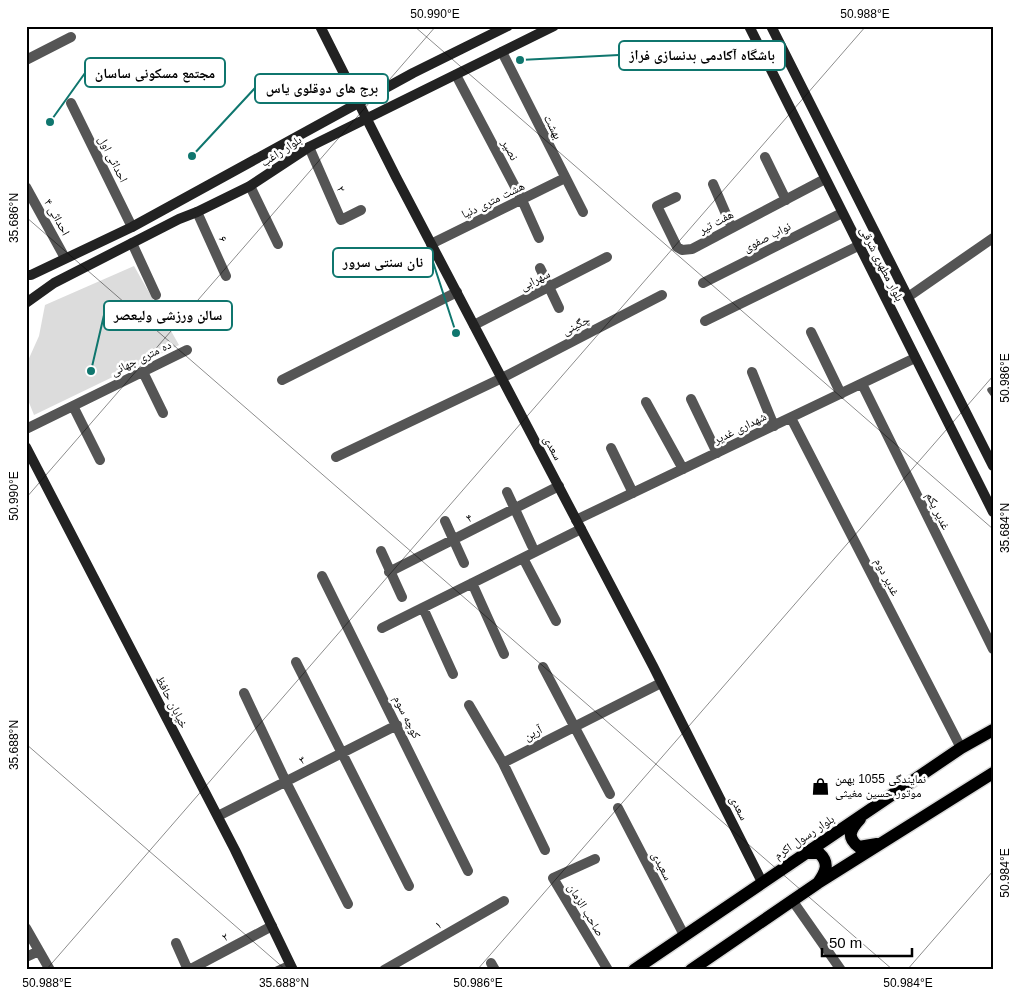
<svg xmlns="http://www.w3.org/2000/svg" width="1019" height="996" font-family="Helvetica,'Noto Naskh Arabic',sans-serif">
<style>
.green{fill:#dcdcdc}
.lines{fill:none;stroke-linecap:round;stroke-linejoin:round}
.primary-casing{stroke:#dbdbdb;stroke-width:15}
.lane{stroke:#555;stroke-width:5.5}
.street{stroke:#555;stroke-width:10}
.secondary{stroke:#222;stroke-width:10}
.primary{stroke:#000;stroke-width:12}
.ticks{fill:none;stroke:#000;stroke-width:1;stroke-opacity:0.45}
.labels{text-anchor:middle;stroke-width:5;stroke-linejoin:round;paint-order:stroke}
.street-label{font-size:12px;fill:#000;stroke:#fff}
.poi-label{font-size:12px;fill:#000;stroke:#fff;text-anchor:start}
.leader{fill:none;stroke:#0f766e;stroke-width:2}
.callout-dot{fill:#0f766e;stroke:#fff;stroke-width:2}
.callout{fill:#fff;stroke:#0f766e;stroke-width:2}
.callout-label{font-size:14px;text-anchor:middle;font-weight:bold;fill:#000}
.neatline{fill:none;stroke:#000;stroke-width:2}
.ticks-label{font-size:12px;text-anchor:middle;fill:#000}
</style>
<rect width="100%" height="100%" fill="#fff"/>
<!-- green -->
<path class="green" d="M134,266l45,79 -145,70 -8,-20v-30l13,-29 6,-31z"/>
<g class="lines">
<defs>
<path id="primary" d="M860,819c-10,11 -14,18 -1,28l18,-3
M804,853h15c11,10 7,19 -1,30
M634,970l327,-222 32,-18
M691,970l127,-87 175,-110"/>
</defs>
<!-- primary casing -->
<use href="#primary" class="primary-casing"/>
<!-- lane -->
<path class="lane" d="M990,390l3,4
M275,970l15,-7"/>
<!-- street -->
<path class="street" d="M502,52l81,160
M26,60l45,-23
M456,75l66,125 17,38
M71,103l61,124
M309,147l32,73 20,-10
M765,157l21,43
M713,184l19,44
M250,186l28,58
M26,187l39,71
M676,197l-19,9 20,41 5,3 10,-1 133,-70
M197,212l29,64
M132,243l24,52
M431,244l134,-66
M540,268l19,40
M703,283l139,-70
M908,297l85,-59
M705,321l153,-75
M474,325l133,-68
M811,332l30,62
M143,372l20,41
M752,372l22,54
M282,380l175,-88
M862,384l131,265
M691,399l26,54
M646,402l37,67
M73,406l27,54
M791,418l170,330
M26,429l161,-79
M611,448l22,45
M336,457l166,-79 160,-83
M507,492l25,54
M576,520l339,-162
M445,521l19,42
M381,551l21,46
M523,558l33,63
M389,572l170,-86
M322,576l146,295
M472,583l32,71
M423,608l30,66
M382,628l199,-99
M296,662l113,224
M543,667l67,127
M244,693l42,89 62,122
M469,705l34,58
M618,808l66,127
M218,816l179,-91
M545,850l-42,-87 158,-80
M595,859l-42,19 55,92
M792,900l49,70
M26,928l24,42
M176,943l12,27
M26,957l13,-6
M491,963l4,7
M189,970l83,-44
M384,970l120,-69"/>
<!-- secondary -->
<path class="secondary" d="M320,26l76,151 257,489 109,216
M749,26l244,486
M771,26l222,440
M26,275h5l101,-48 281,-154 95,-47
M26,303l28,-20 125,-64 18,-7 53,-26 59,-39 245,-121
M26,447l209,403 58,120"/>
<!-- primary -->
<use href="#primary" class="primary"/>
</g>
<!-- ticks -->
<path class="ticks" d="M414,26l579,503M26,217l867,753M26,498l410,-472M26,744l260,226M46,970l820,-944M477,970l516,-594M907,970l86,-99"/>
<!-- icons -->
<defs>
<symbol id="shop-bare" viewBox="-9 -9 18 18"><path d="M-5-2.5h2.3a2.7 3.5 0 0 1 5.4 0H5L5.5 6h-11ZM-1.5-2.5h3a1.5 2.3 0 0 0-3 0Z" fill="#000" stroke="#fff" stroke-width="2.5" paint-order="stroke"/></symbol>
</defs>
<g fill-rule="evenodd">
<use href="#shop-bare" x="808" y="774" width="25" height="25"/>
</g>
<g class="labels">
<!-- street labels -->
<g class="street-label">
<text transform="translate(553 127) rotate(63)" y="4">بهشت</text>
<text transform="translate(510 150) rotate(62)" y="4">نصیر</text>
<text transform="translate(281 151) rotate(-33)" y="4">بلوار راغب</text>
<text transform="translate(113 159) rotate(63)" y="4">احداثی اول</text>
<text transform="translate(341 189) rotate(67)" y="4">۲</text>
<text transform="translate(493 200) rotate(-26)" y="4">هشت متری دنیا</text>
<text transform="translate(57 217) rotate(61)" y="4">احداثی ۴</text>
<text transform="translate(716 222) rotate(-28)" y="4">هفت تیر</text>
<text transform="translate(767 237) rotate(-27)" y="4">نواب صفوی</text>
<text transform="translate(223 239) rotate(65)" y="4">۶</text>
<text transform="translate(882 264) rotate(63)" y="4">بلوار مطهری شرقی</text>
<text transform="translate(535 280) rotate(-27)" y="4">سهرابی</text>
<text transform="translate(576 325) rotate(-27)" y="4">چگینی</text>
<text transform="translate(141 358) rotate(-26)" y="4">ده متری جهانی</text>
<text transform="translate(740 428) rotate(-26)" y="4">شهداری غدیر</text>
<text transform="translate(553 448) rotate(62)" y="4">سعدی</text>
<text transform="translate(938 511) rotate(64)" y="4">غدیر یکم</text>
<text transform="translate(469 518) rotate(-27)" y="4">۴</text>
<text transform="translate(887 577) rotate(63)" y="4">غدیر دوم</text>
<text transform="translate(172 702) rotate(63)" y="4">خیابان حافظ</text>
<text transform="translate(407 717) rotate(64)" y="4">کوچه سوم</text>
<text transform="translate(533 733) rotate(-28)" y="4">آرین</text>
<text transform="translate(302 760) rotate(-27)" y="4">۳</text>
<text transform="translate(739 808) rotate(63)" y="4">سعدی</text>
<text transform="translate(804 837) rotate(-34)" y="4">بلوار رسول اکرم</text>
<text transform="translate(662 866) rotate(63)" y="4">سعیدی</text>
<text transform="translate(586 910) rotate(59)" y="4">صاحب الزمان</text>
<text transform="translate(438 925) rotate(-30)" y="4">۱</text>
<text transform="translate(225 937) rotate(-28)" y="4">۲</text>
</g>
<!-- poi labels -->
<g class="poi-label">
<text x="835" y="783">نمایندگی 1055 بهمن<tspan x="835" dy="14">موتور حسین مغیثی</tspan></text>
</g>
</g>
<!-- callouts -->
<path class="leader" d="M520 60L619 55M50 122L85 73M192 156L255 88M456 333L433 262M91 371L104 315"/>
<g class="callout-dot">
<circle cx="520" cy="60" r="5"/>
<circle cx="50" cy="122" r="5"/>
<circle cx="192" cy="156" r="5"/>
<circle cx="456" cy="333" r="5"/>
<circle cx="91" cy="371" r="5"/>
</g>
<g class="callout">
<rect x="619" y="41" width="166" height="29" rx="5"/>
<rect x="85" y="58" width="140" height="29" rx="5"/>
<rect x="255" y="74" width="133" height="29" rx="5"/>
<rect x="333" y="248" width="100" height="29" rx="5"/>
<rect x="104" y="301" width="128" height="29" rx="5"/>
</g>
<g class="callout-label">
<text x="702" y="60">باشگاه آکادمی بدنسازی فراز</text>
<text x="155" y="78">مجتمع مسکونی ساسان</text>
<text x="322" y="93">برج های دوقلوی یاس</text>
<text x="383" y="267">نان سنتی سرور</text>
<text x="168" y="320">سالن ورزشی ولیعصر</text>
</g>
<!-- border -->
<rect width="1019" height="996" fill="none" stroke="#ffffff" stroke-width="55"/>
<!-- scale -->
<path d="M822 948v8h90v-8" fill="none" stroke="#000000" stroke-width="2.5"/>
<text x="829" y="948" font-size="15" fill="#000000" stroke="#ffffff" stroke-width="4" paint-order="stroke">50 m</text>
<rect x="28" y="28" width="964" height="940" class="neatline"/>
<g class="ticks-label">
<text x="435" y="18">50.990°E</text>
<text x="865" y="18">50.988°E</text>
<text transform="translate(14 218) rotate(-90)" y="4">35.686°N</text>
<text transform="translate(1005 378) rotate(-90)" y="4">50.986°E</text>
<text transform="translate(14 496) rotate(-90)" y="4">50.990°E</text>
<text transform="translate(1005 528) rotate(-90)" y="4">35.684°N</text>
<text transform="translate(14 745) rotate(-90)" y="4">35.688°N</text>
<text transform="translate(1005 873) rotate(-90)" y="4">50.984°E</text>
<text x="47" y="987">50.988°E</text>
<text x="284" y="987">35.688°N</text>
<text x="478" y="987">50.986°E</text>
<text x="908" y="987">50.984°E</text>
</g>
</svg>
